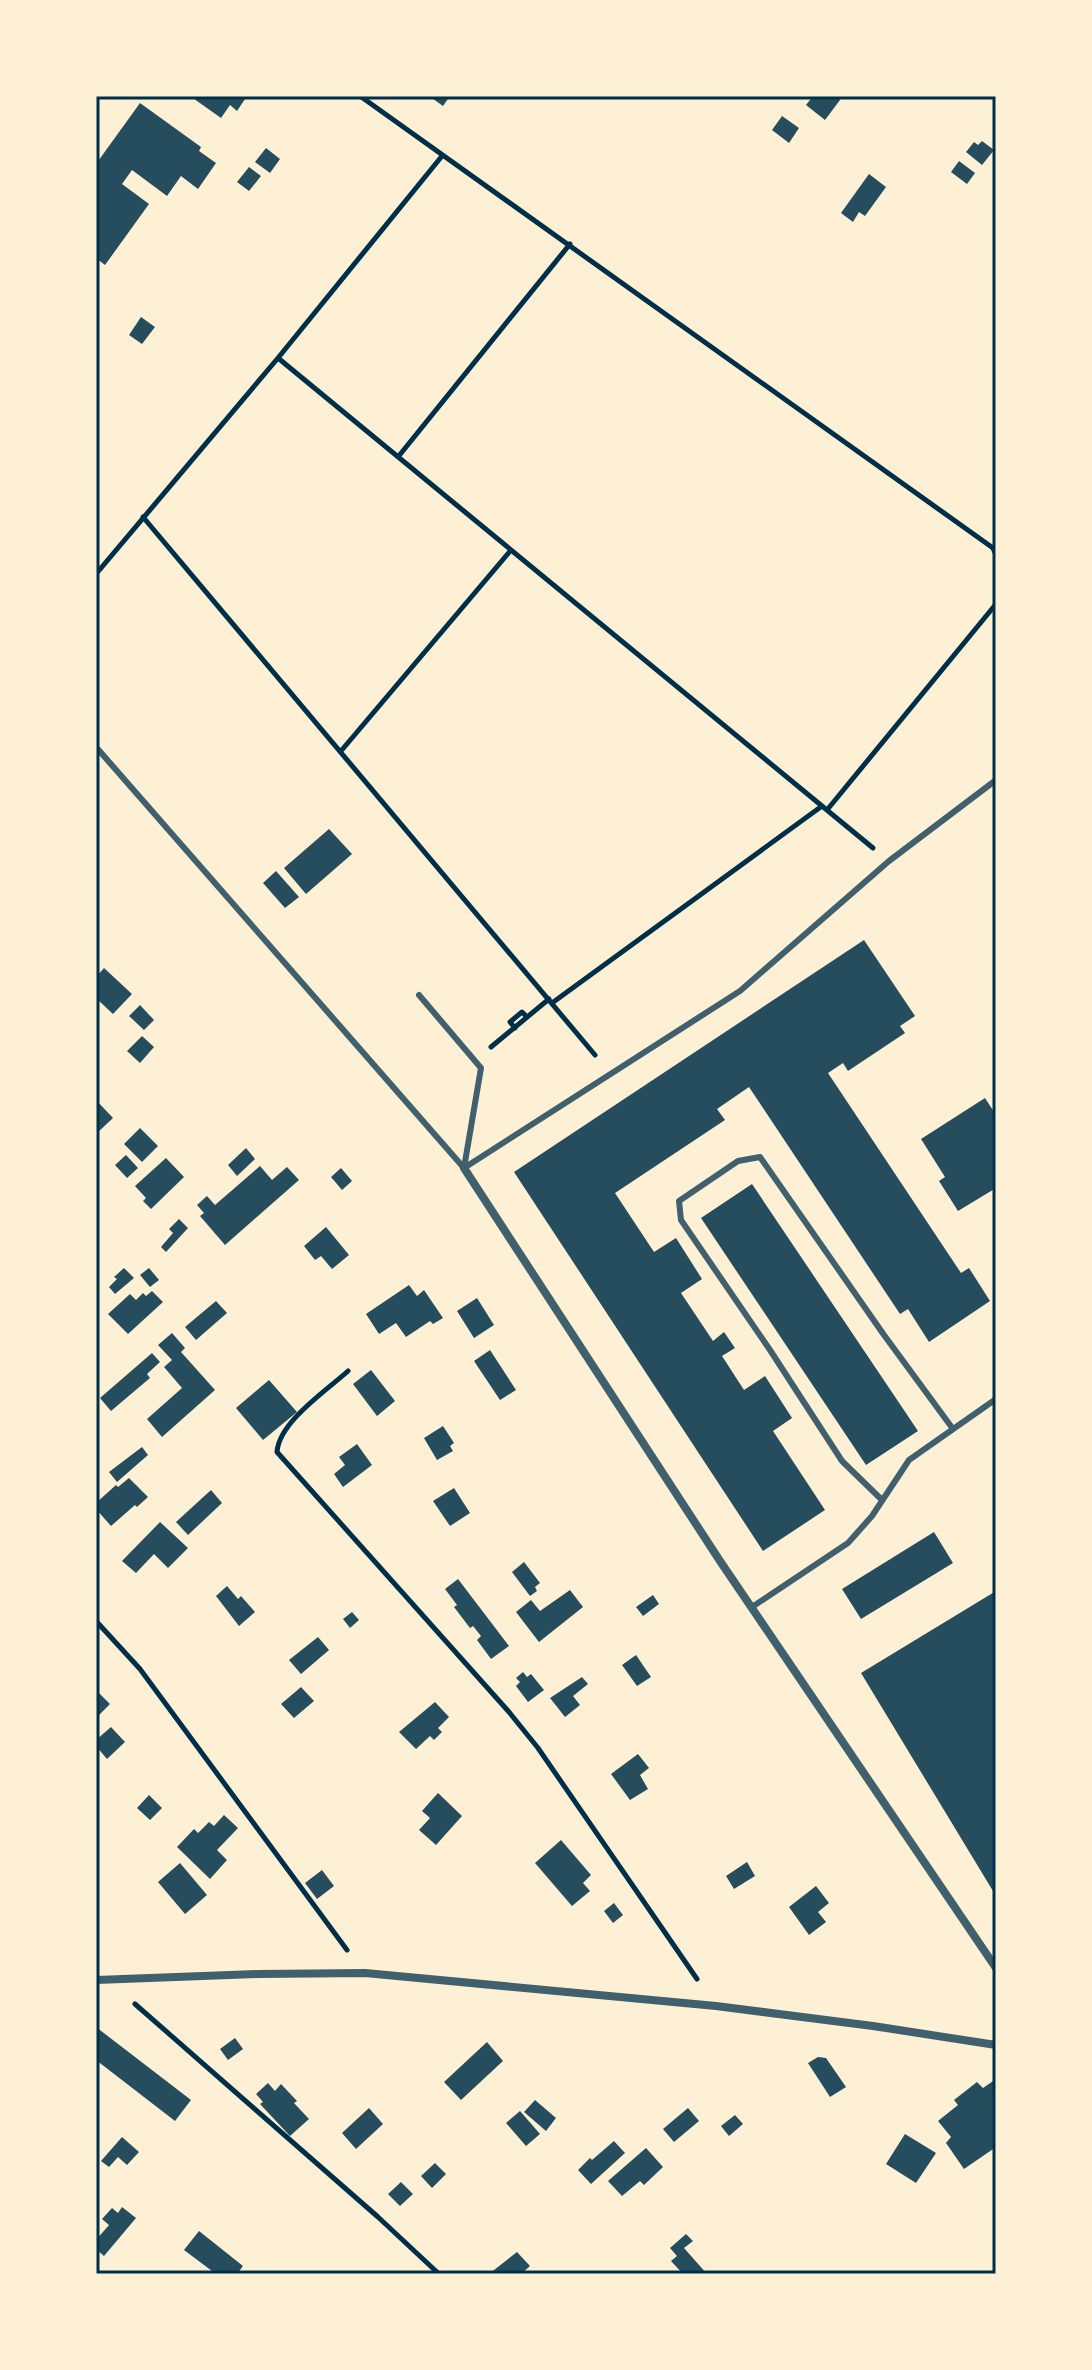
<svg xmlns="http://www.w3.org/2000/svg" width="1092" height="2370" font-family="Quicksand,sans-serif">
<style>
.building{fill:#264d5e}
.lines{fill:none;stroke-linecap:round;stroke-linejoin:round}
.path{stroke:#003049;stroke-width:5}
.service{stroke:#3f606c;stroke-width:6}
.minor{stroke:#3f606c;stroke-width:8}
.neatline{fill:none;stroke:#003049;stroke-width:3}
</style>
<rect width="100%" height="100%" fill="#fdf0d5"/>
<!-- building -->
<path class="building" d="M190,96h57l-10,15 -7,-6 -9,13z
M429,96h21l-7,10z
M813,96h30l-18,24 -19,-15z
M140,103l61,44 -2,4 17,12 -18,26 -17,-13 -14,20 -35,-26 -10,14 27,20 -44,61 -9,-7v-94z
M782,116l17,12 -10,15 -17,-13z
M982,141l12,9 -12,15 -16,-13 8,-10 4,3z
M266,148l14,11 -10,14 -15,-11z
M959,161l16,12 -8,11 -16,-12z
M249,167l12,9 -12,15 -12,-9z
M869,174l17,13 -21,29 -6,-4 -6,10 -12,-9z
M141,317l14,10 -13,17 -13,-9z
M329,829l23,25 -46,40 -22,-26z
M276,871l23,26 -14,11 -22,-25z
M864,940l51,76 -15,10 5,7 -57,38 -5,-8 -15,10 133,200 8,-5 21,33 -61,41 -21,-33 -8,5 -151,-227 -32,22 8,11 -110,73 39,59 22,-14 26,41 -21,14 32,48 11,-9 11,16 -13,8 22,34 21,-14 27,42 -19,13 52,79 -62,41 -249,-379z
M104,968l28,26 -19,20 -17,-16v-21z
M140,1005l14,15 -10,10 -15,-14z
M142,1036l12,11 -14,16 -13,-12z
M985,1098l11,17v73l-38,23 -19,-30 6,-4 -24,-38z
M96,1100l17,18 -17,16z
M140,1128l18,18 -16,16 -18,-18z
M246,1148l9,11 -18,17 -9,-11z
M126,1155l12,13 -11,10 -12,-13z
M166,1158l18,19 -33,32 -8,-8 3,-3 -11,-12z
M260,1166l12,14 15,-13 12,13 -74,65 -25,-29 4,-3 -7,-8 10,-9 8,9z
M341,1168l11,13 -10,9 -11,-13z
M752,1184l166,247 -52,34 -165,-247z
M179,1219l9,9 -22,24 -5,-5 12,-14 -4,-4z
M326,1227l23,28 -17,14 -11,-13 -6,4 -11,-14z
M124,1268l10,10 -19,16 -6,-7 8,-8 -3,-2z
M149,1268l10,12 -9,7 -10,-12z
M409,1285l8,11 7,-6 19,28 -10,6 -3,-3 -24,16 -10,-14 -17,11 -13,-20z
M152,1291l11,11 -35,32 -20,-20 22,-20 6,6 7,-7 3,3z
M477,1298l17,27 -20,13 -17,-27z
M216,1301l11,12 -31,27 -11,-13z
M172,1333l13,15 -4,4 34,38 -53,47 -15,-18 35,-31 -18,-21 8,-7 -14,-15z
M490,1350l26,40 -16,10 -26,-39z
M152,1353l8,9 -13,12 3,4 -39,33 -11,-13z
M371,1370l24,31 -18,15 -24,-32z
M269,1380l28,32 -34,28 -27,-32z
M443,1426l11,17 -4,3 3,5 -16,9 -13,-22z
M357,1444l15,21 -29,22 -9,-13 11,-9 -6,-8z
M142,1447l6,8 -31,27 -8,-10z
M129,1478l19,19 -11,10 -2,-2 -24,21 -15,-17v-6l20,-18 2,2z
M454,1488l16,25 -20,13 -17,-25z
M211,1490l11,13 -34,32 -12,-13z
M160,1522l28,26 -20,20 -14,-14 -18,19 -14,-12z
M934,1532l19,31 -92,56 -19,-30z
M524,1562l16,21 -5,4 2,4 -7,5 -18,-24z
M458,1579l51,67 -18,13 -14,-19 4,-4 -8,-10 -3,2 -16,-21 3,-2 -12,-16z
M227,1586l11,13 3,-3 14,16 -16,14 -23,-30z
M570,1590l13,17 -44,35 -23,-30 15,-12 9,11z
M996,1591v305l-135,-223z
M653,1595l6,9 -16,12 -7,-9z
M352,1612l7,8 -9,8 -7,-9z
M318,1637l11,13 -28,24 -12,-14z
M636,1655l15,22 -14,9 -15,-21z
M523,1672l4,5 4,-3 13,16 -16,12 -12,-16 4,-4 -4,-4z
M582,1677l6,7 -15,12 7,9 -15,12 -15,-19z
M301,1687l13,14 -20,17 -13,-14z
M99,1693l11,11 -14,14v-22z
M435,1702l14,15 -11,11 4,4 -8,8 -4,-4 -14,13 -17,-17z
M111,1727l14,15 -18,17 -11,-13v-6z
M638,1754l11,14 -9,7 8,14 -18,11 -19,-26z
M438,1793l24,23 -26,29 -17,-15 11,-12 -8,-7z
M149,1795l13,13 -12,12 -13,-12z
M224,1815l14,13 -21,22 10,10 -17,19 -33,-32 17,-18 4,4 11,-11 5,4z
M561,1840l30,35 -8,8 7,8 -18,15 -37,-43z
M747,1862l8,14 -21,13 -8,-13z
M180,1863l27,32 -22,19 -27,-32z
M322,1870l12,16 -17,13 -12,-16z
M816,1886l13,17 -11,9 8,10 -17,13 -20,-28z
M614,1903l9,12 -10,8 -9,-12z
M96,2027l95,73 -16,21 -79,-61z
M235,2038l8,11 -15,11 -8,-11z
M487,2042l16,19 -42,39 -17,-18z
M818,2057l8,1 20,29 -16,10 -22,-34z
M996,2079v68l-32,22 -18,-26 5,-6 -13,-16 20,-16 -4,-5 23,-18 6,6z
M268,2083l7,8 6,-7 16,17 -3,2 15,16 -19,17 -30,-32 3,-2 -7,-8z
M535,2100l21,18 -10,13 -22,-19z
M369,2108l14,16 -27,25 -14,-16z
M688,2108l11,13 -25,21 -11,-13z
M520,2111l20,23 -14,12 -20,-23z
M735,2115l8,9 -14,12 -8,-10z
M905,2134l31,19 -20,30 -30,-19z
M122,2137l17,15 -12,13 -9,-8 -9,10 -8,-6z
M614,2141l11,12 -34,31 -13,-14 12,-12 2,2z
M646,2148l17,19 -19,18 -4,-4 -18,15 -14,-15z
M435,2163l11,11 -14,14 -11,-12z
M401,2182l12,12 -13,12 -12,-12z
M122,2207l14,11 -32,38 -8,-7v-9l13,-15 -7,-6 10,-11 6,5z
M199,2231l44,35 -6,8h-28l3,-3 -28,-21z
M686,2234l7,7 -9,7 23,26h-24l-12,-13 6,-5 -7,-8z
M517,2252l13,14 -9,8h-32z"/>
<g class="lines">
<!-- path -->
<path class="path" d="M360,96l633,452 3,7
M278,358l164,-202
M398,457l172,-213
M143,517l452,538
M96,574l182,-216 595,490
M341,751l170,-201
M827,810l169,-206
M552,1003l270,-197
M515,1028l-5,-6 12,-10 5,5
M491,1047l58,-48
M348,1371c-22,20 -69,51 -71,81l232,260 29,36 159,231
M96,1621l44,48 207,281
M135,2004l243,213 61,57"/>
<!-- service -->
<path class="service" d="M96,747l368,421
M419,995l62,73 -17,100
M464,1168l276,-177 149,-130 107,-81
M882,1500l-40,-39 -72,-111 -89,-130 -2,-19 59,-40 22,-4 124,178 69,94
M752,1607l96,-64 24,-27 37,-56 87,-61"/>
<!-- minor -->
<path class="minor" d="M464,1168l256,393 276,407
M96,1980l163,-6 106,-1 351,33 157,20 123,19"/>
</g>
<!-- border -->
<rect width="1092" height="2370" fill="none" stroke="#fdf0d5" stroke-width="196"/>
<rect x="98" y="98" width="896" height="2174" class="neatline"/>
</svg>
